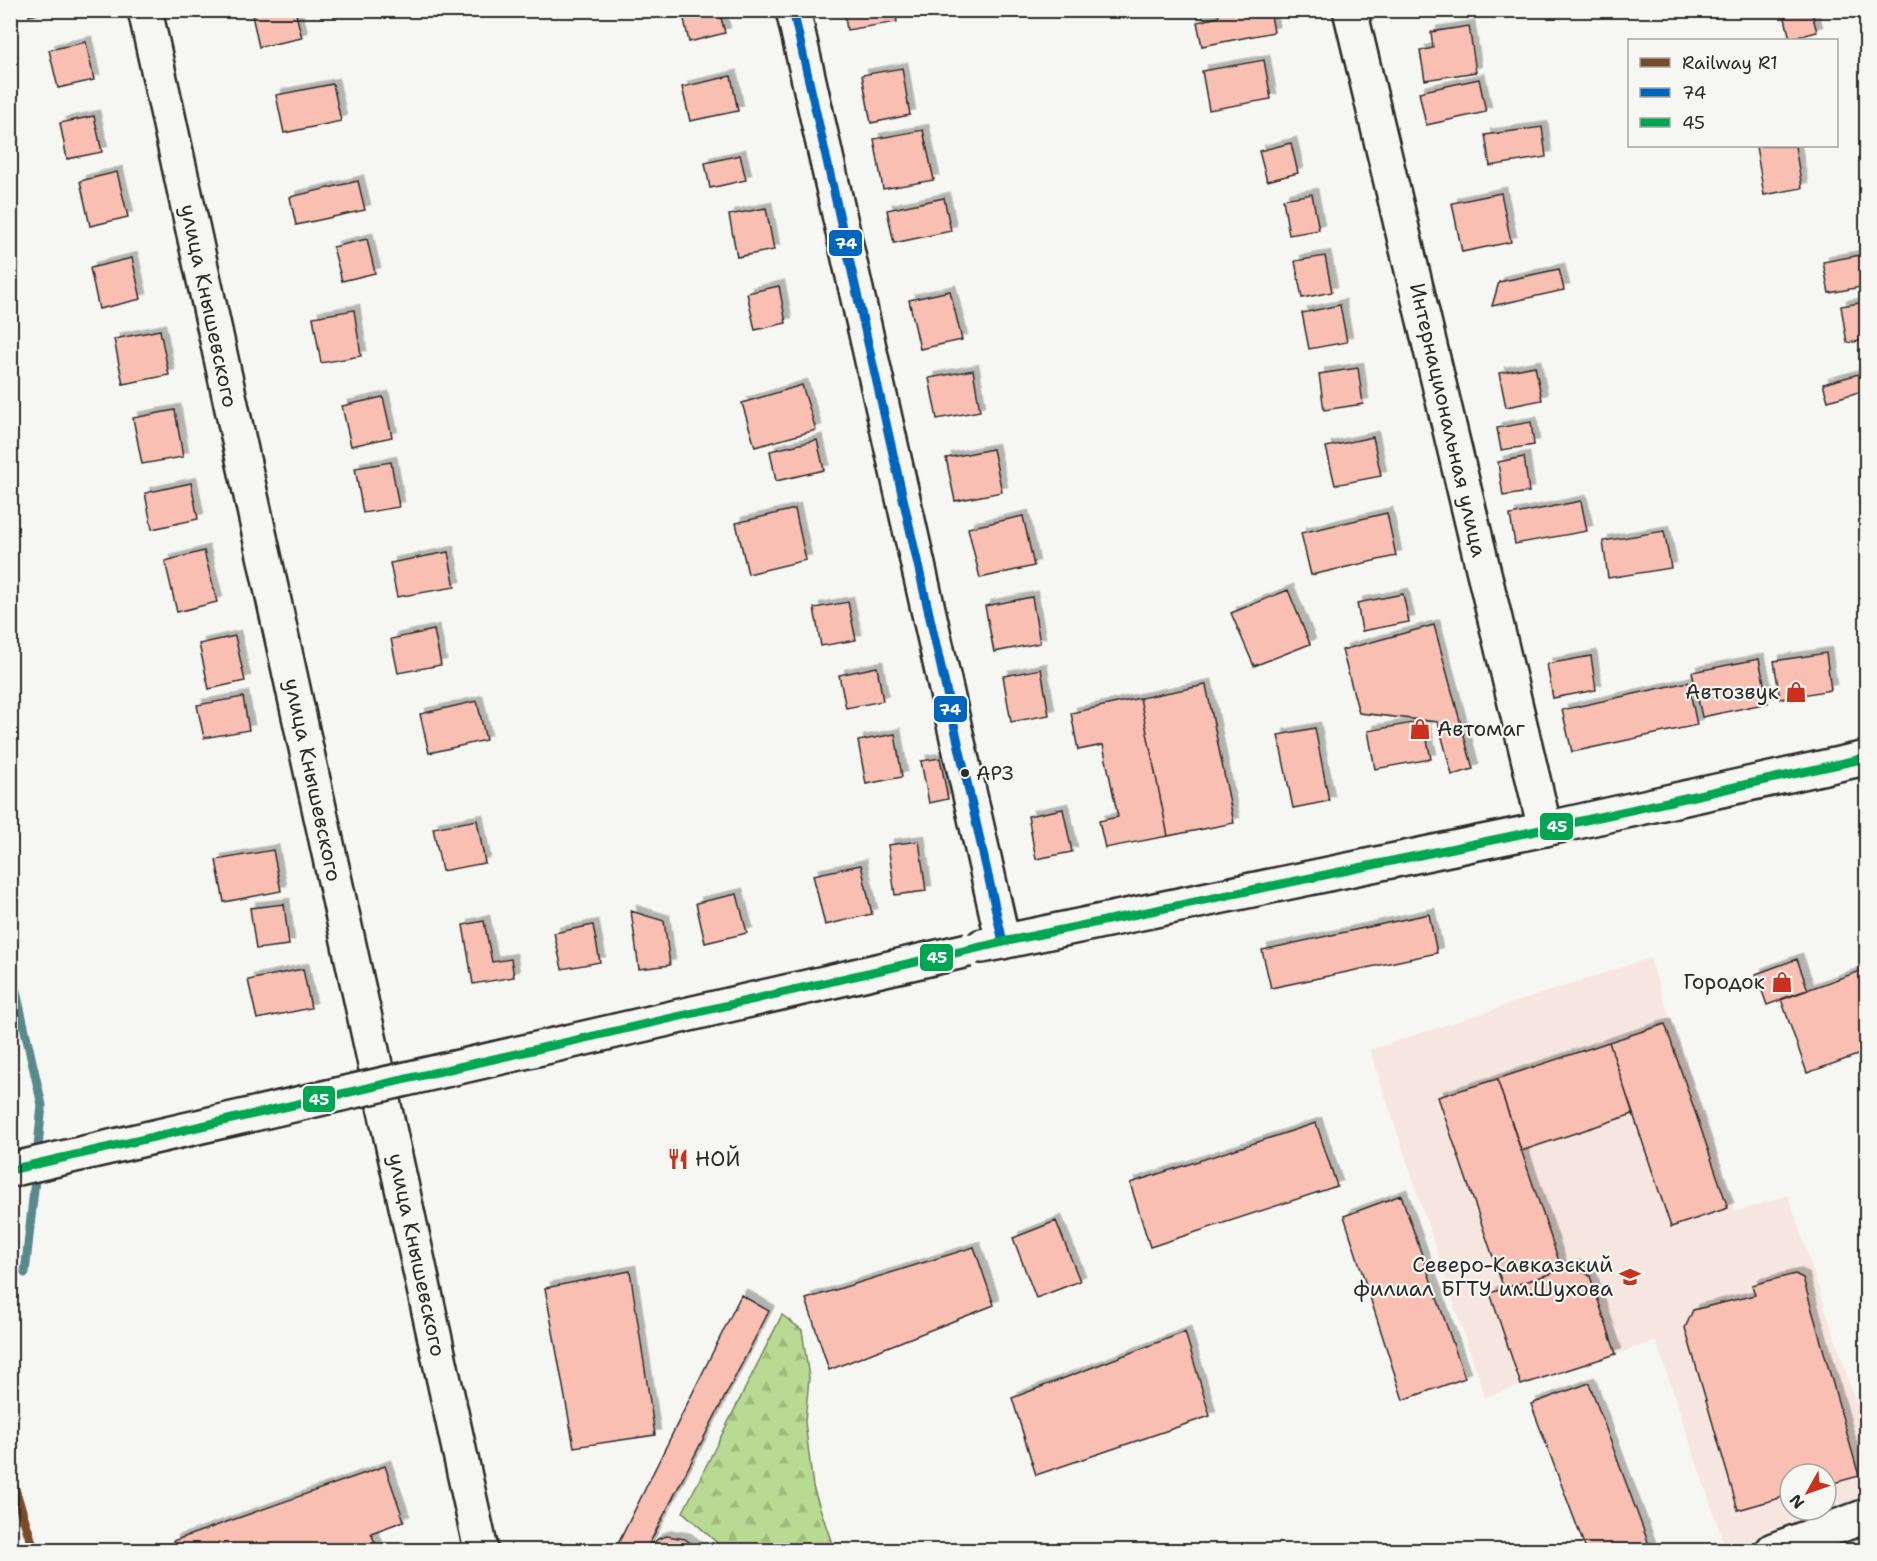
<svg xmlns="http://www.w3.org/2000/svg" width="1877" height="1561" font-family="'Shantell Sans',sans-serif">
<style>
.built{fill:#f7e6df;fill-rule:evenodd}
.forest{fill:url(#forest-firs);stroke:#72825f;stroke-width:1.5}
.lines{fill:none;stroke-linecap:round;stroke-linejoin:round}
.stream{stroke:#59898d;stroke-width:9}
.building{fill:#f9bfb3;stroke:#2b2b2b;stroke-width:1.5;filter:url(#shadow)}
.minor-casing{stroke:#2b2b2b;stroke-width:38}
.secondary-casing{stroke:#2b2b2b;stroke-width:38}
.minor{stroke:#f6f6f2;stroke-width:33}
.secondary{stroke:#f6f6f2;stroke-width:33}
.rail{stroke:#2b2b2b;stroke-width:4.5;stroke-dasharray:9 4.5;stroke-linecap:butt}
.secondary-bridge-casing{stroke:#2b2b2b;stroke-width:38;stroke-linecap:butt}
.secondary-bridge{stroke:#f6f6f2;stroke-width:33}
.bus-1-casing{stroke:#f6f6f2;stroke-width:14}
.bus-2-casing{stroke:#f6f6f2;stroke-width:14}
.bus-1{stroke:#0065bd;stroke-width:9}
.bus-2{stroke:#00a651;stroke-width:9}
.rail-1-casing{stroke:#f6f6f2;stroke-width:15}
.rail-1{stroke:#7a4b2a;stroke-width:10}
.bus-dot{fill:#2b2b2b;stroke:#f6f6f2;stroke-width:2}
.labels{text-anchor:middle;stroke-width:4.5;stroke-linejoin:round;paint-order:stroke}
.bus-label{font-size:20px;fill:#2b2b2b;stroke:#f6f6f2;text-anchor:start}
.street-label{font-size:21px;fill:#2b2b2b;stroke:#f6f6f2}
.poi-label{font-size:21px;fill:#2b2b2b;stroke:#f6f6f2;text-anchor:end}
.line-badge{stroke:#f6f6f2;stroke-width:2}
.badge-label{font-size:16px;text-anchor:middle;font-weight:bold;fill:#fff}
</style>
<defs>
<pattern id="forest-firs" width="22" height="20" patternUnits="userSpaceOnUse" patternTransform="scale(1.5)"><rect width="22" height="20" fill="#b9da93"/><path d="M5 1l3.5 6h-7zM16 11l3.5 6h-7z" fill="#9fbb7f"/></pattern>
<filter id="shadow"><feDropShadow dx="5.5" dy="-5.5" stdDeviation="0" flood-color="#0004"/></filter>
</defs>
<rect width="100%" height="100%" fill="#f6f6f2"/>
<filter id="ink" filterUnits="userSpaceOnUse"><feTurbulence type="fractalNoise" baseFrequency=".0167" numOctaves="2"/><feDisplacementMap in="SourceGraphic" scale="12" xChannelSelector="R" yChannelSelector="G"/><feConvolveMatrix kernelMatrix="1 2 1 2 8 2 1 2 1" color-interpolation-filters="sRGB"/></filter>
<g filter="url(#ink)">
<!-- built -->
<path class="built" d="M1650,958l85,254 53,-17 78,238v72l-137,45h-3l-70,-209 -171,56 -115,-347zM1790,1474h36v36h-36z"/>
<!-- forest -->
<path class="forest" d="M782,1315l20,15 7,48 -4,44 8,65 21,63h-109l-42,-38z"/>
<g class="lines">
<!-- stream -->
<path class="stream" d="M10,965l32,140 -5,52
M25,1273l11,-102"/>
</g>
<!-- building -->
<path class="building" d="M28,10h27l-26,6z
M273,10h22l7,28 -43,9 -7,-32z
M682,10h37l6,23 -36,9z
M844,10h51l2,12 -50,8z
M1218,10h52l4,22 -72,14 -5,-24 22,-5z
M1783,10h28l6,22 -27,7z
M1469,26l7,46 -51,8 -5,-29 13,-3 -2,-16z
M86,42l8,38 -36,8 -9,-38z
M1264,60l7,39 -62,11 -7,-39z
M902,68l8,47 -39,8 -9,-48z
M731,76l7,35 -48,10 -8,-34z
M1479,79l7,33 -60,13 -7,-33z
M333,84l8,37 -57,12 -8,-38z
M94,116l8,36 -35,7 -7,-36z
M1542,127l4,30 -56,9 -5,-31z
M923,130l11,50 -51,9 -9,-50z
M1291,143l7,30 -31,8 -8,-30z
M1756,146h39l7,42 -38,7z
M740,155l6,25 -36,8 -5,-25z
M117,172l11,45 -38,9 -10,-45z
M358,181l7,29 -69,15 -6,-28z
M1501,193l10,49 -49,10 -10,-49z
M1312,194l7,36 -30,5 -6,-36z
M944,198l7,33 -57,12 -7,-33z
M766,208l8,42 -37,7 -8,-42z
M367,239l8,34 -33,8 -9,-34z
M1866,254v32l-37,7 -6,-31z
M1325,256l7,36 -30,6 -7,-37z
M132,258l9,41 -42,10 -9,-41z
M1559,269l5,21 -72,16 7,-24z
M779,286l7,37 -31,7 -8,-37z
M950,291l12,49 -42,9 -11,-49z
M1866,302v38l-19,3 -6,-37z
M1340,305l7,37 -38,7 -7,-36z
M354,310l7,46 -40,7 -8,-46z
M160,330l9,45 -46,9 -9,-45z
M1535,366l7,34 -36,7 -7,-34z
M1358,368l5,36 -39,6 -5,-36z
M973,370l7,41 -43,8 -8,-41z
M1866,372v18l-38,11 -5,-17z
M802,385l14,45 -61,17 -13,-44z
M383,397l9,40 -41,9 -9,-40z
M175,410l8,47 -41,7 -9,-46z
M1531,422l3,23 -33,5 -4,-22z
M1373,437l8,39 -46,9 -9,-38z
M817,440l7,30 -48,11 -6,-30z
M993,449l9,43 -47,9 -9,-43z
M1524,457l5,35 -26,4 -5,-34z
M391,462l8,45 -36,6 -8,-45z
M191,483l7,36 -46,10 -7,-36z
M1581,501l6,30 -72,13 -5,-29z
M795,509l11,51 -58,14 -12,-51z
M1387,513l9,43 -85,19 -10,-42z
M1023,516l11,50 -54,12 -12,-50z
M1664,531l7,37 -63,10 -5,-37z
M204,551l13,51 -40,10 -12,-51z
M448,552l7,35 -58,10 -7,-34z
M1288,590l22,54 -56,22 -23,-53z
M1403,594l6,28 -47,9 -5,-28z
M1032,597l8,46 -46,9 -9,-46z
M848,602l8,38 -35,6 -7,-38z
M1434,625l39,144 -21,6 -14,-53 -79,-9 -17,-63z
M434,630l7,35 -43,8 -7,-34z
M235,636l10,45 -36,8 -10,-45z
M1826,653l5,37 -51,9 -6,-38z
M1591,656l5,34 -43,8 -6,-34z
M1759,659l9,44 -66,14 -10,-45z
M877,667l6,34 -37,7 -7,-33z
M1041,669l8,46 -38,7 -8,-46z
M1688,682l9,43 -125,27 -10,-42z
M1206,685l28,138 -66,13 -28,-138z
M243,697l6,33 -45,8 -7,-33z
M1140,698l28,138 -63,12 -6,-27 19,-4 -15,-72 -25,5 -7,-37z
M477,701l9,39 -57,13 -9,-39z
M1423,721l8,38 -56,10 -7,-38z
M1315,728l14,73 -36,7 -15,-73z
M895,734l7,43 -36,7 -8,-43z
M940,758l8,41 -19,4 -8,-42z
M1063,809l9,43 -36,7 -8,-43z
M477,820l8,43 -43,8 -9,-43z
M919,841l7,50 -31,4 -7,-50z
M273,850l8,41 -57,11 -8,-42z
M861,865l11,49 -47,11 -12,-50z
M737,894l10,39 -42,10 -9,-40z
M284,904l5,41 -33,4 -6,-41z
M631,911l33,10 6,44 -31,4z
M1429,914l8,39 -166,35 -9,-38z
M484,921l8,41 19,-3 3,18 -41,7 -10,-59z
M593,925l7,37 -38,7 -8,-36z
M1797,959l11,31 -41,15 -11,-31z
M303,969l8,39 -54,11 -9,-39z
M1866,969v83l-59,21 -26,-74z
M1665,1024l63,184 -57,19 -62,-185z
M1609,1042l24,72 -112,37 -24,-72z
M1497,1079l65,191 -58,19 -66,-192z
M1316,1123l21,63 -187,61 -20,-64z
M1401,1195l64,183 -62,22 -59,-184z
M1056,1221l24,60 -44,17 -23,-60z
M974,1247l20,58 -165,65 -23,-71z
M1574,1266l16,10 26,78 -95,31 -31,-92z
M630,1271l25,164 -81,12 -29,-159z
M1795,1274l8,4 56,198 -33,9v-11h-36v21l-52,15 -53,-182 8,-18 62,-15 -3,-10z
M741,1295l28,16 -123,239h-31z
M1185,1332l25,84 -174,59 -24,-77z
M1589,1383l62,167h-65l-55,-146z
M385,1466l19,55 -33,12 7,17h-25v-1l-4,1h-173l-3,-9z
M667,1536l18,3 8,6 4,5h-50l11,-11z"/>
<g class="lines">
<defs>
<path id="minor" d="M145,10l336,1540
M1350,10l195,819
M1773,1550l93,-34"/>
<path id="secondary" d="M793,10l210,932
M982,946l563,-117 321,-71"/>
</defs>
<!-- minor casing -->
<use href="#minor" class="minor-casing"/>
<!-- secondary casing -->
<use href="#secondary" class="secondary-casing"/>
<!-- minor -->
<use href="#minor" class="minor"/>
<!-- secondary -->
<use href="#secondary" class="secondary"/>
<!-- rail -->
<path class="rail" d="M10,1475l24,75"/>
<defs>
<path id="secondary-bridge" d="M10,1170l958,-220"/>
</defs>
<!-- secondary-bridge casing -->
<use href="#secondary-bridge" class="secondary-bridge-casing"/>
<!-- secondary-bridge -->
<use href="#secondary-bridge" class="secondary-bridge"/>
<defs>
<path id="bus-1" d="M793,10l210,932"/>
<path id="bus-2" d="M10,1170l993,-228 542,-113 321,-71"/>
</defs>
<!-- bus-1 casing -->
<use href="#bus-1" class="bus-1-casing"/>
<!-- bus-2 casing -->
<use href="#bus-2" class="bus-2-casing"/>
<!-- bus-1 -->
<use href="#bus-1" class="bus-1"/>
<!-- bus-2 -->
<use href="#bus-2" class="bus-2"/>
<defs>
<path id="rail-1" d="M10,1475l24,75"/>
</defs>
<!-- rail-1 casing -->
<use href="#rail-1" class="rail-1-casing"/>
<!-- rail-1 -->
<use href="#rail-1" class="rail-1"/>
</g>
</g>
<!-- icons -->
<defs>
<symbol id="shop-bare" viewBox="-9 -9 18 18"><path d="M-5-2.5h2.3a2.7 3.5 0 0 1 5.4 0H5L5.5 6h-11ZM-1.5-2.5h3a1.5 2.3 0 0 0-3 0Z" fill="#c8321e" stroke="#f6f6f2" stroke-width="2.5" paint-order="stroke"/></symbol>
<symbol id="restaurant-bare" viewBox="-9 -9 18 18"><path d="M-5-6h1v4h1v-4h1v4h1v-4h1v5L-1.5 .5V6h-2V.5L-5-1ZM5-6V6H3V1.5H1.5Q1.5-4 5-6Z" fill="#c8321e" stroke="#f6f6f2" stroke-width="2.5" paint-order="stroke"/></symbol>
<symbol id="university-bare" viewBox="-9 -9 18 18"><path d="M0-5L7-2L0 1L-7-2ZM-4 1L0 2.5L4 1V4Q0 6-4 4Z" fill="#c8321e" stroke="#f6f6f2" stroke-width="2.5" paint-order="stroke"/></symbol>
</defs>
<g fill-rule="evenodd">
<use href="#shop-bare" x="1781" y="677" width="30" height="30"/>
<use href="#shop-bare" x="1405" y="714" width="30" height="30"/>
<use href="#shop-bare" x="1767" y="967" width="30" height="30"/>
<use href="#restaurant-bare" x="663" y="1144" width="30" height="30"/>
<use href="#university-bare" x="1615" y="1262" width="30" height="30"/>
</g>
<!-- markers -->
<circle class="bus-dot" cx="965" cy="773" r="5"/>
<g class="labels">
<!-- bus labels -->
<g class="bus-label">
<text x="976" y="780">АРЗ</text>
</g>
<!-- street labels -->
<g class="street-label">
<text transform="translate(209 306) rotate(78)" y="7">улица Кнышевского</text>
<text transform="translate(1448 420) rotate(77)" y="7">Интернациональная улица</text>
<text transform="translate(313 780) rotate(78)" y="7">улица Кнышевского</text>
<text transform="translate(417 1255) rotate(78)" y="7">улица Кнышевского</text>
</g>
<!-- poi labels -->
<g class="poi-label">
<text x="1779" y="699">Автозвук</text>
<text x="1437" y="736" text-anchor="start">Автомаг</text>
<text x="1765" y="989">Городок</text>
<text x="695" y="1166" text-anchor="start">НОЙ</text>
<text x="1613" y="1272">Северо-Кавказский<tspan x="1613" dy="24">филиал БГТУ им.Шухова</tspan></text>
</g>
</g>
<g class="line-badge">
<rect x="828" y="229" width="35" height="28" rx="6" fill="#0065bd"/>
<rect x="933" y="695" width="35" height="28" rx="6" fill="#0065bd"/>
<rect x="1539" y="812" width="35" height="29" rx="6" fill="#00a651"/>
<rect x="919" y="943" width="35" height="29" rx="6" fill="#00a651"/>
<rect x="302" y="1085" width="34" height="28" rx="6" fill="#00a651"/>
</g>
<g class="badge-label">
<text x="846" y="249">74</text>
<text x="950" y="715">74</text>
<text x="1557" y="832">45</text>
<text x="937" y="963">45</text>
<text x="319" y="1105">45</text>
</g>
<!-- margin -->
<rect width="1877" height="1561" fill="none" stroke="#f6f6f2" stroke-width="36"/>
<rect x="18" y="18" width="1841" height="1525" fill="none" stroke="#2b2b2b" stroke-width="2" filter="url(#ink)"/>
<!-- legend -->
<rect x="1628" y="39" width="210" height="108" fill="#f6f6f2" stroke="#a5a5a2" stroke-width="1.5"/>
<rect x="1640" y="58" width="30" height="9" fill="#7a4b2a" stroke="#a5a5a2" stroke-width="1.5"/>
<text x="1682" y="69" font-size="18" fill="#2b2b2b">Railway R1</text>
<rect x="1640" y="88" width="30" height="9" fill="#0065bd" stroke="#a5a5a2" stroke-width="1.5"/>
<text x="1682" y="99" font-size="18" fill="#2b2b2b">74</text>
<rect x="1640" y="118" width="30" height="9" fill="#00a651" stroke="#a5a5a2" stroke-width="1.5"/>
<text x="1682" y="129" font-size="18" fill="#2b2b2b">45</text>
<!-- north arrow -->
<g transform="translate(1808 1492) rotate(230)"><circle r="28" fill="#f6f6f2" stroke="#a5a5a2" stroke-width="1.5"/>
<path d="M0-4.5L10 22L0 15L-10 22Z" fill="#c8321e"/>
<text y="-9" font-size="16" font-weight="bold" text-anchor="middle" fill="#2b2b2b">N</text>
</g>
</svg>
